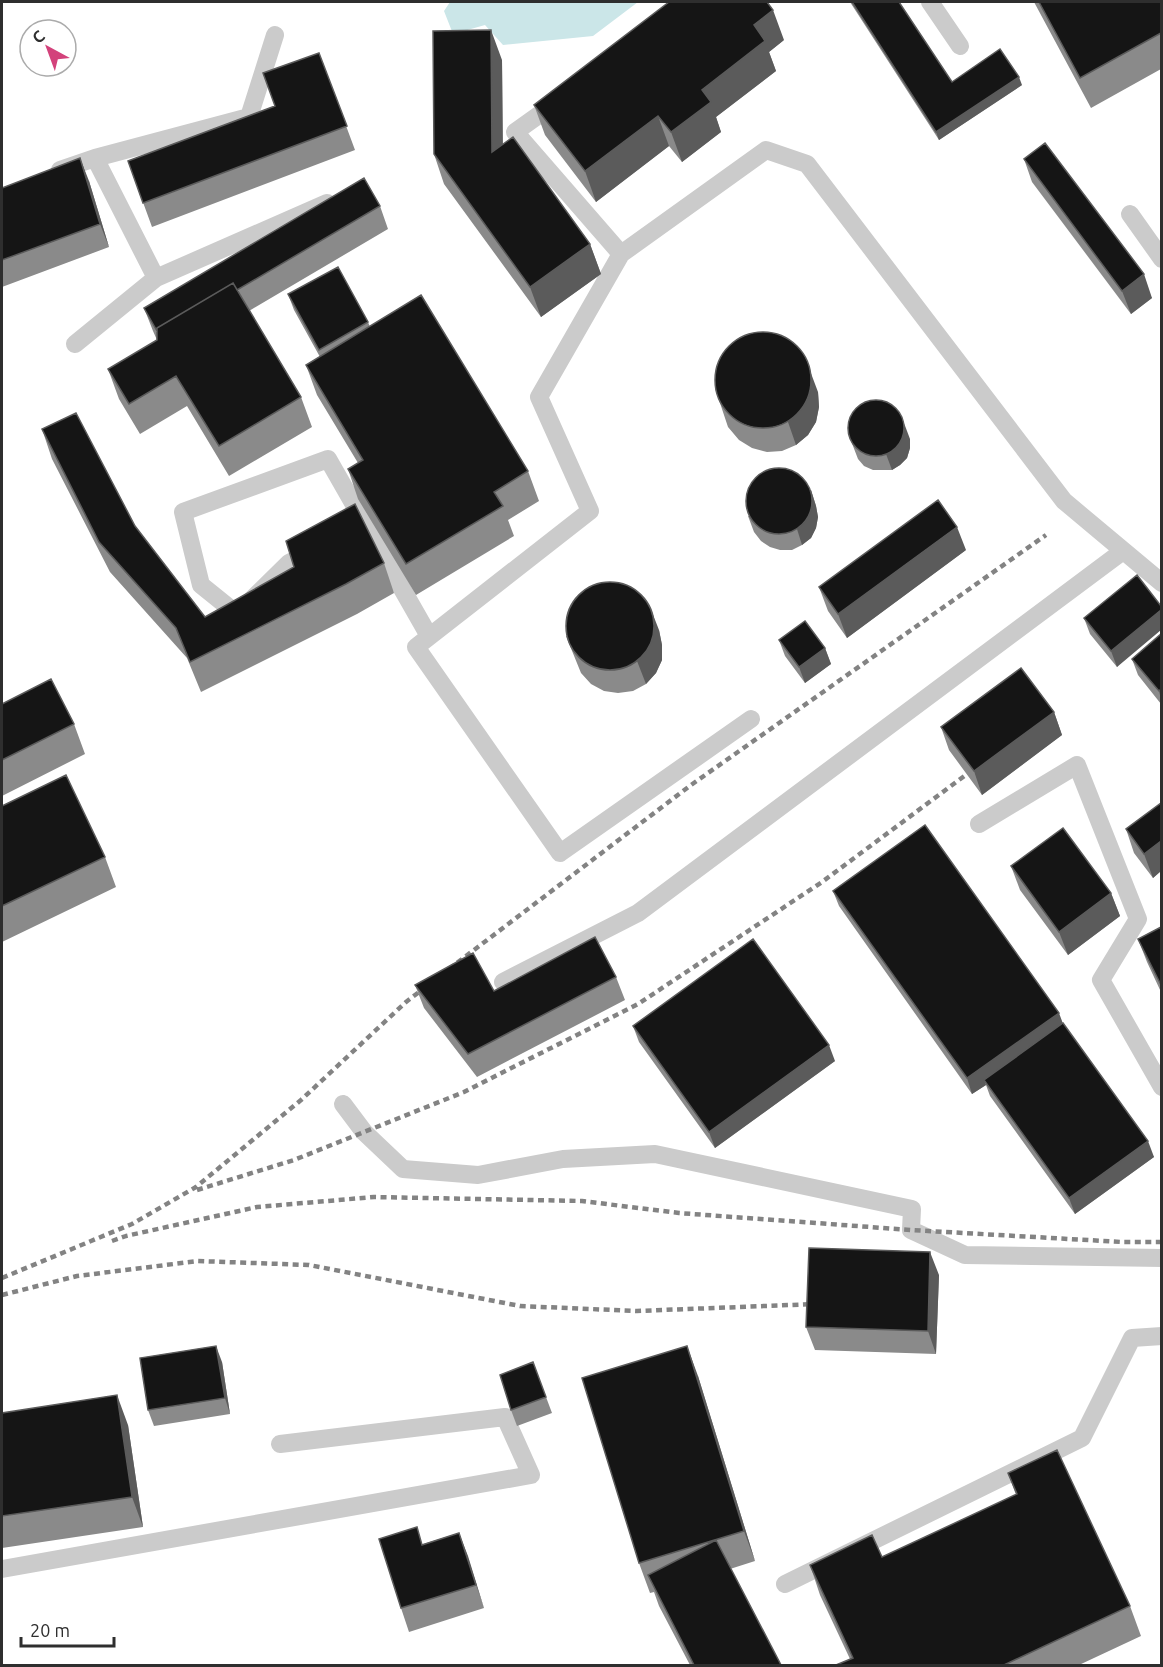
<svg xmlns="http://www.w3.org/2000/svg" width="1163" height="1667" font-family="Ubuntu,sans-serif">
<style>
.water{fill:#cbe6e8}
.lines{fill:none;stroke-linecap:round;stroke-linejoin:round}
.lane{stroke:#cbcbcb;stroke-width:18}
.rail{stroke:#838383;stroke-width:4.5;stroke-dasharray:6 4.5;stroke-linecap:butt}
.wall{fill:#8a8a8a}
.shaded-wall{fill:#5b5b5b}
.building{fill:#151515;stroke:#5b5b5b;stroke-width:1.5}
</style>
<rect width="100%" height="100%" fill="#fff"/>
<!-- water -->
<path class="water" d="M450,2h188l-45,34 -90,9 -18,-20 -32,9 -9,-23z"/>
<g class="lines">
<!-- lane -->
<path class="lane" d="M930,2l30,44
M557,102l-42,30 106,122 145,-104 41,14 257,337 98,82
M60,170l35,-12 154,-41 26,-82
M1130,214l32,45
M621,254l-82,143 51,114 -174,136 144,206 191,-134
M156,278l171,-75
M75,344l81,-66 -61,-120
M312,551l-23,12 -52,51 -36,-29 -18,-73 145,-53 101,177
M979,824l98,-59 61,154 -37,61 61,107
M503,982l135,-69 485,-362
M343,1104l21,28 39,37 75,6 85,-16 92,-5 257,55 -1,21 54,25 197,3
M2,1569l529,-94 -26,-58 -225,27
M785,1584l297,-146 50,-100 30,-2"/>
<!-- rail -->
<path class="rail" d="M449,969l242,-184 355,-250
M197,1190l97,-30 170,-68 174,-88 184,-122 145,-108
M112,1241l14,-5 131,-29 117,-10 208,4 97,12 232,17 211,12h40
M2,1278l130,-54 64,-37 105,-87 105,-98 26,-20
M2,1295l75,-19 121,-15 111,4 211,41 117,5 179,-7"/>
</g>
<!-- wall -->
<path class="wall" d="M850,2h49l53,80 70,3 -83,55z
M1034,2h127v67l-70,39z
M784,40l-15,12 7,19 -60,46 5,15 -39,30 -13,-16 -73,56 -51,-67 -11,-30z
M319,53l36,97 -203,77 -24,-66 147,-55z
M502,60l1,85 87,99 11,30 -60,43 -97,-133 -10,-30z
M1024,159l128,139 -21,16 -99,-132z
M89,181l20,66 -107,40v-99z
M380,206l8,23 -139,82 52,86 11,30 -83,49 -42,-70 -47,28 -21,-35 -11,-30 49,-29 -4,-9 -9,-23z
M288,294l80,28 2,5 158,144 11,30 -31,19 6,16 -98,59 -58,-96 -10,-30 10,-6 -41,-68 -11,-30 14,-8 -26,-47z
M715,388l103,4 1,15 -3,15 -8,13 -12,10 -14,6 -15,1 -15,-4 -13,-8 -11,-13z
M42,429l93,97 70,91 179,-54 10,30 -37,21 -156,78 -14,-34 -77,-86 -58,-113z
M848,433l62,6v9l-3,10 -7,7 -8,5h-19l-9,-4 -6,-7z
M811,490l5,16 2,11 -2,11 -5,10 -9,7 -10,5h-12l-10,-3 -9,-6 -7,-9 -6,-16z
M966,550l-119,88 -19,-27 -9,-24z
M1161,606l-44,61 -27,-33 -6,-16z
M659,630l3,15v15l-6,13 -10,11 -13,7 -15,2 -14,-2 -13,-7 -10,-11 -15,-37z
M1161,634v70l-23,-29 -6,-16z
M779,640l46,8 6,16 -26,19 -20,-27z
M2,704l72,20 11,30 -83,42z
M1054,712l8,23 -80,60 -33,-45 -8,-23z
M1161,803v68l-8,7 -19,-25 -8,-24z
M2,806l103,51 11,30 -114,55z
M1011,866l100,27 9,23 -52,39 -48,-65z
M833,891l230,132 91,134 -79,57 -85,-118 -4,-11 -14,9 -133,-188z
M1161,927v65l-14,-30 -9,-23z
M616,977l9,23 -148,77 -53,-69 -9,-23 79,6z
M633,1026l202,35 -120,87 -76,-106z
M939,1275l-3,79 -121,-4 -9,-23z
M222,1362l8,52 -76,12 -6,-16z
M698,1376l57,185 -25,8 51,96h-91l-31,-59 -5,-14 -4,1 -11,-30z
M546,1397l6,16 -35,13 -6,-16z
M2,1413l126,12 15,102 -141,21z
M1008,1473l122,133 11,30 -62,29h-243l14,-6 -30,-64 -10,-30 72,-8 134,-62z
M459,1533l25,75 -75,24 -8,-24 22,-64z"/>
<!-- shaded-wall -->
<path class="shaded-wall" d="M773,10l11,30 -15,12 7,19 -60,46 5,15 -39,30 -11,-30 31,-42 52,-65z
M491,30l11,30 1,123 -11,-31z
M1019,77l3,8 -83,55 -3,-8z
M658,116l11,30 -73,56 -11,-31z
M80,158l9,23 20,66 -9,-23z
M590,244l11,30 -60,43 -11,-30z
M1144,274l8,24 -21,16 -9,-23z
M809,368l9,24 1,15 -3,15 -8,13 -12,10 -8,-23z
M904,423l6,16v9l-3,10 -7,7 -8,5 -6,-16z
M811,490l5,16 2,11 -2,11 -5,10 -9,7 -5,-16z
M957,527l9,23 -119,88 -9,-24z
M650,607l9,23 3,15v15l-6,13 -10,11 -9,-23z
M1161,610v20l-44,37 -6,-16z
M825,648l6,16 -26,19 -6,-16z
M1161,689v10l-2,-8z
M1054,712l8,23 -80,60 -8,-24z
M1161,841v30l-8,7 -9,-24z
M1111,893l9,23 -52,39 -9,-23z
M1059,1013l6,16 -81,51 2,5 -14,9 -5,-16z
M829,1045l6,16 -120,87 -6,-16z
M1148,1141l6,16 -79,57 -6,-16z
M930,1252l9,23 -3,79 -8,-23z
M216,1346l6,16 8,52 -5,-16z
M687,1346l11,30 57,185 -11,-30z
M117,1395l11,30 15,102 -11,-30z
M459,1533l9,23 16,52 -8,-23z"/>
<!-- building -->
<path class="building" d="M669,2h98l6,8 -19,15 11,16 -63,49 9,12 -40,30 -13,-16 -73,55 -51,-66z
M852,2h47l53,80 48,-33 19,28 -83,55z
M1039,2h122v31l-81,45z
M491,30l1,122 21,-15 77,107 -60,43 -96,-133 -1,-123z
M319,53l28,73 -204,77 -15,-42 147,-55 -12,-33z
M1045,143l99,131 -22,17 -98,-132z
M80,158l20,66 -98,36v-72z
M364,178l16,28 -143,84 -4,-7 -76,45v3l-13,-23z
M338,267l30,55 -49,28 -31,-56z
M233,283l68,114 -82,49 -43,-70 -47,28 -21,-35 49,-29v-12z
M421,295l107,176 -34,21 9,14 -97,58 -58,-95 15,-9 -57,-95z
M715 380a48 48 0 1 1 96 0a48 48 0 1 1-96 0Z
M848 428a28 28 0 1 1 56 0a28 28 0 1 1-56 0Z
M76,413l59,113 70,91 89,-50 -8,-26 69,-37 29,59 -38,21 -156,78 -14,-34 -77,-86 -57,-113z
M746 501a33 33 0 1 1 66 0a33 33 0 1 1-66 0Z
M938,500l19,27 -119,87 -19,-27z
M1137,575l24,31v4l-50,41 -27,-33z
M566 626a44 44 0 1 1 88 0a44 44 0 1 1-88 0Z
M805,621l20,27 -26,19 -20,-27z
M1161,634v55l-2,2 -27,-32z
M1021,668l33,44 -80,59 -33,-44z
M51,679l23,45 -72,36v-56z
M66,775l39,82 -103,49v-100z
M1161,803v38l-17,13 -18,-25z
M925,825l134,188 -92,65 -134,-187z
M1063,828l48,65 -52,39 -48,-66z
M1161,927v58l-23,-46z
M595,937l21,40 -148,77 -53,-69 58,-32 21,38z
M753,939l76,106 -120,87 -76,-106z
M1063,1023l85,118 -79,57 -85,-118z
M809,1248l121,4 -2,79 -122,-4z
M216,1346l9,52 -77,12 -8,-52z
M687,1346l57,185 -105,32 -57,-185z
M533,1362l13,35 -35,13 -11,-35z
M117,1395l15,102 -130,19v-103z
M1057,1450l73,156 -126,59h-168l17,-7 -43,-93 62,-30 10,22 135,-63 -9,-21z
M417,1527l5,18 37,-12 17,52 -75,23 -22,-69z
M716,1540l65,125h-87l-46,-90z"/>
<!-- border -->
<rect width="1163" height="1667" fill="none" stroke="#2e2e2e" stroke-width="6"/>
<!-- north arrow -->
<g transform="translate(48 48) rotate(319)"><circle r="28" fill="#ffffff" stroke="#ababab" stroke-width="1.5"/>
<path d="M0-4.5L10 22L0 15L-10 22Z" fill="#d3427b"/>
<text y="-9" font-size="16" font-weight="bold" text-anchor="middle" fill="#2e2e2e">С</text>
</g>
<!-- scale -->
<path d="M21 1637v9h93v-9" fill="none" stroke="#2e2e2e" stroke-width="3"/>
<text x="30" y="1637" font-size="18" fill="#2e2e2e" stroke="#ffffff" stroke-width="4.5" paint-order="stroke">20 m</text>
</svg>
